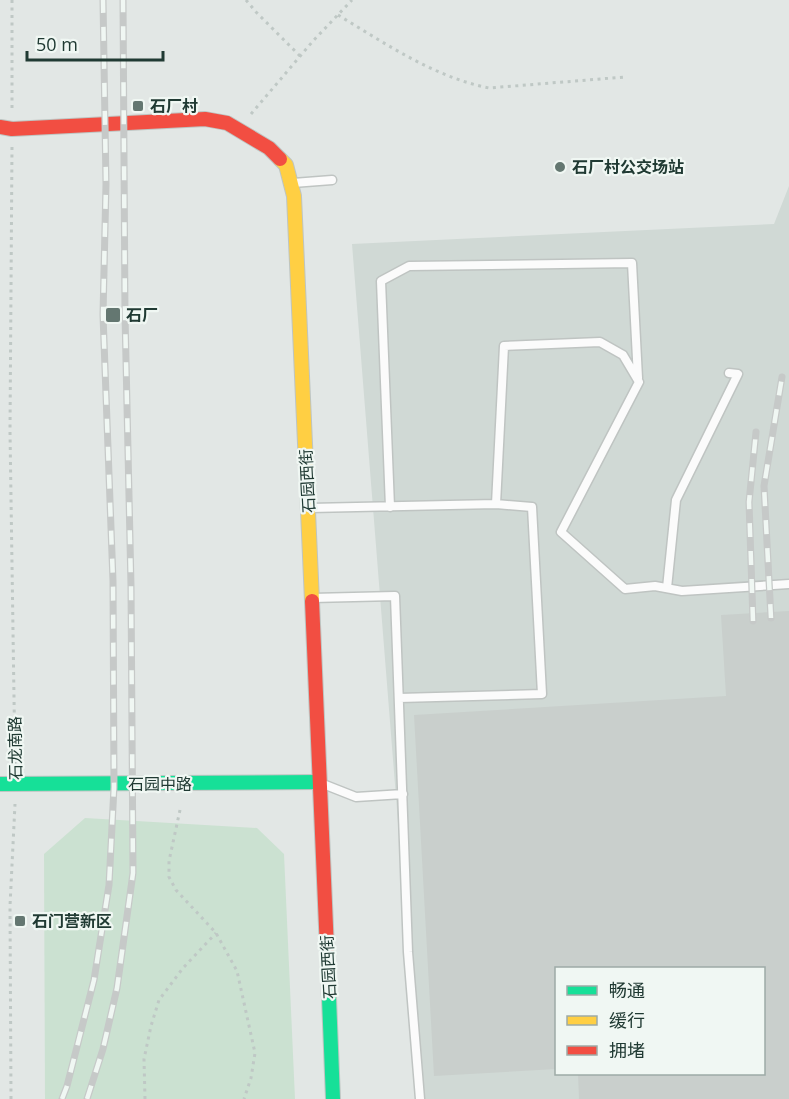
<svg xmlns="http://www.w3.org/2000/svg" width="789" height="1099" font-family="'Open Sans','Noto Sans SC',sans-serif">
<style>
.built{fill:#d0d9d5;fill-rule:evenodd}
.green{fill:#cbe1d1}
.building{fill:#c9cfcc}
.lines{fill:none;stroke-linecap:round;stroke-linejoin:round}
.lane-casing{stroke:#bfc4c2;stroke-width:11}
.fast-casing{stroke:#bec5c2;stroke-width:16}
.slow-casing{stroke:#bec5c2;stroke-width:16}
.jam-casing{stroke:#bec5c2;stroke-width:16}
.path{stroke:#bfc8c5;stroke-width:3;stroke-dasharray:3 4.5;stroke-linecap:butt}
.lane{stroke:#fbfbfb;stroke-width:8}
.fast{stroke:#16e098;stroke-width:14}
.slow{stroke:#ffcf43;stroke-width:14}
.jam{stroke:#f24e42;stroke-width:14}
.rail-casing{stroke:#c6c9c8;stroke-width:7}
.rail{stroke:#f0f7f3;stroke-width:4.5;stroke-dasharray:14;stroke-linecap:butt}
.poi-dot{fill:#647771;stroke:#f0f7f3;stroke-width:2}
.labels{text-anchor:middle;stroke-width:4.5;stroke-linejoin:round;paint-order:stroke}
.poi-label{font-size:16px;font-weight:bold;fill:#203a33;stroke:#f0f7f3;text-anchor:start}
.street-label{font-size:16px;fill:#203a33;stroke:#f0f7f3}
</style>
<rect width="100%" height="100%" fill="#e2e7e5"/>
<!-- built -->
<path class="built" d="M789,186v913h-369l-68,-855 422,-20zM556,968h208v106h-208z"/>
<!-- green -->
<path class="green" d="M85,818l172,10 27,26 11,245h-250l-1,-245z"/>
<!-- building -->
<path class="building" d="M789,611v488h-210l-1,-25h186v-105h-208v100l-122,7 -20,-361 312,-19 -5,-81z"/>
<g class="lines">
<defs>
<path id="lane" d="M293,183l39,-3
M390,507l-9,-226 28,-15 223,-3 6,115
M310,508l186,-4 8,-158 96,-4 23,13 16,27 -78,150 64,57 30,-3 27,5 107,-7
M667,588l9,-88 62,-126 -9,-1
M312,598l83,-2 13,356 12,147
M399,698l143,-4 -10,-187 -36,-3
M323,784l33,13 47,-3"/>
<path id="fast" d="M0,784l319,-2
M328,973l5,126"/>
<path id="slow" d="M280,159l6,6 8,31 18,405"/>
<path id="jam" d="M0,127l12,2 193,-10 22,4 42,25 11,11
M312,601l16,372"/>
</defs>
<!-- lane casing -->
<use href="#lane" class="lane-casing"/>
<!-- fast casing -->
<use href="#fast" class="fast-casing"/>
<!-- slow casing -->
<use href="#slow" class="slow-casing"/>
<!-- jam casing -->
<use href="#jam" class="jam-casing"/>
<!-- path -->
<path class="path" d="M12,0v110
M246,0l10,12 44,44
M338,15c48,29 96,62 151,73l136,-11
M251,114l62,-73 39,-41
M12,147l-2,284 5,333
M180,810l-11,51v16l7,13 40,43 21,38 18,82 -4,25 -7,21
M11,1099l-1,-193 5,-102
M145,1099l-1,-40 7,-33 8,-26 24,-32 33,-35"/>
<!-- lane -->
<use href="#lane" class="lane"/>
<!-- fast -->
<use href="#fast" class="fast"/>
<!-- slow -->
<use href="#slow" class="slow"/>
<!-- jam -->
<use href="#jam" class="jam"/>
<defs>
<path id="rail" d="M771,618l-7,-132 18,-109
M753,621l-4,-119 7,-70
M62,1099l5,-13 27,-106 15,-95 5,-98 -1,-206 -10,-266 3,-131 -3,-184
M87,1099l16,-50 14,-61 16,-115 -2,-287 -6,-271 -2,-315"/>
</defs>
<!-- rail casing -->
<use href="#rail" class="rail-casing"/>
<!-- rail -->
<use href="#rail" class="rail"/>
</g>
<!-- markers -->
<g class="poi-dot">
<rect x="132" y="100" width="12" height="12" rx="3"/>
<circle cx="560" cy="167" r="6"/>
<rect x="105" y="307" width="16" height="16" rx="3"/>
<rect x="14" y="915" width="12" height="12" rx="3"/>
</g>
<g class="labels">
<!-- poi labels -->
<g class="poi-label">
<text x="150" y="112">石厂村</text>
<text x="572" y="173">石厂村公交场站</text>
<text x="126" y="321">石厂</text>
<text x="32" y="927">石门营新区</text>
</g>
<!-- street labels -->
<g class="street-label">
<text transform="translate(307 481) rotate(-93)" y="6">石园西街</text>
<text transform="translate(15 748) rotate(-91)" y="6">石龙南路</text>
<text x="160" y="790">石园中路</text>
<text transform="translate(328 967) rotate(-93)" y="6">石园西街</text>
</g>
</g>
<!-- legend -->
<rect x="555" y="967" width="210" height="108" fill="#f0f7f3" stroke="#9daba6" stroke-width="1.5"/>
<rect x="567" y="986" width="30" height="9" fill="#16e098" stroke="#9daba6" stroke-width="1.5"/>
<text x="609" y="997" font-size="18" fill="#203a33">畅通</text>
<rect x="567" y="1016" width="30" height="9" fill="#ffcf43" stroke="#9daba6" stroke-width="1.5"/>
<text x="609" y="1027" font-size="18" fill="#203a33">缓行</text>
<rect x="567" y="1046" width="30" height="9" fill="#f24e42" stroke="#9daba6" stroke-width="1.5"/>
<text x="609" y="1057" font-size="18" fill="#203a33">拥堵</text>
<!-- scale -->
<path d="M27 51v9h136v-9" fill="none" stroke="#203a33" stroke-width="3"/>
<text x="36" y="51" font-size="18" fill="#203a33" stroke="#f0f7f3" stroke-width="4.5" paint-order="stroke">50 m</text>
</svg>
